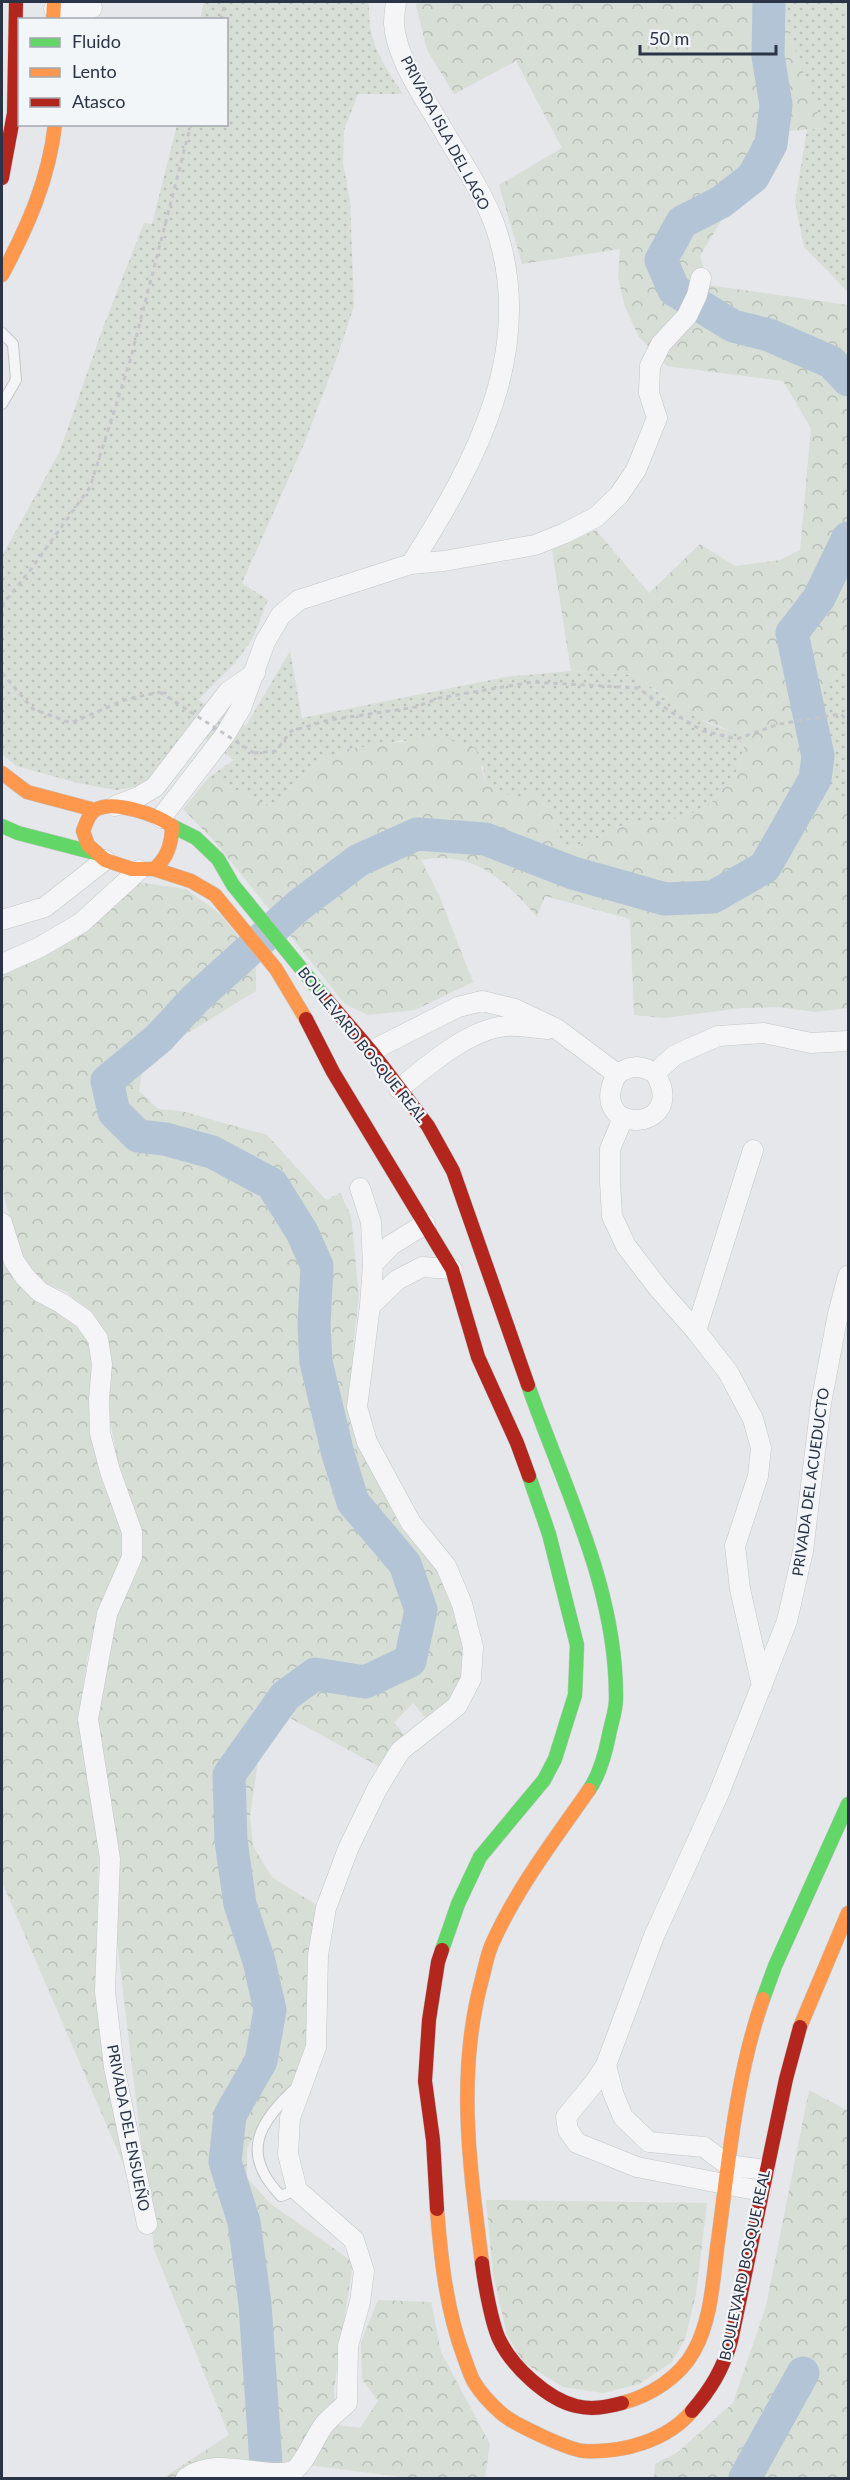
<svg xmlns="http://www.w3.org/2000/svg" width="850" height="2480" font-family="Lato,sans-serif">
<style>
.grass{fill:url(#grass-dots)}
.forest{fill:url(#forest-crowns)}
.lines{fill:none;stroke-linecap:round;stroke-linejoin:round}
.river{stroke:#b3c4d6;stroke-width:33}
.lane-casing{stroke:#c3c5c8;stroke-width:12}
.street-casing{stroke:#c3c5c8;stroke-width:21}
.fast-casing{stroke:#c3c5c8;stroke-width:15}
.slow-casing{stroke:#c3c5c8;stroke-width:15}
.jam-casing{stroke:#c3c5c8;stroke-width:15}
.path{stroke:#c4c5ca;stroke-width:3;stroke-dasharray:4.5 4.5;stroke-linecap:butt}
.lane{stroke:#f5f5f7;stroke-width:10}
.street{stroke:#f5f5f7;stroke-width:20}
.fast{stroke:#63d668;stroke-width:14}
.slow{stroke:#ff974d;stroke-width:14}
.jam{stroke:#b3261e;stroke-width:14}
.path-bridge{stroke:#c4c5ca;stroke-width:3;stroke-dasharray:4.5 4.5;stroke-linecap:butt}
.labels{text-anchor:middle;stroke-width:4.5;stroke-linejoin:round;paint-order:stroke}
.street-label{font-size:15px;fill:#2a3446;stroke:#f3f6f9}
</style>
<defs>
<pattern id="grass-dots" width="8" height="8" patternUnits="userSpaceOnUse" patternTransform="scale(1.5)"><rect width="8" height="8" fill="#d6ded5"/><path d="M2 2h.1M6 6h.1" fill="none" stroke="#b8bfb8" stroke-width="1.8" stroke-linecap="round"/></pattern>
<pattern id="forest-crowns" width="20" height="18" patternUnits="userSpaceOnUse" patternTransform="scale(1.5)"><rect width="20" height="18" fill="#d6ded5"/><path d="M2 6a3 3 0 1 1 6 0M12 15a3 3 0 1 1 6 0" fill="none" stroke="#b8bfb8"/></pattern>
</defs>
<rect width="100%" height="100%" fill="#e5e7ea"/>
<!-- grass -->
<path class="grass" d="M204,2h165c-2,39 13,61 34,92h-45l-14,36 -1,33 7,37 4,106 -18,54 -32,84 -62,139 26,17c-6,12 -10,29 -16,39 -15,25 -35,41 -54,61l48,26 44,-75 12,67 204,-41 65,-6 64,4 27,20 47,29 27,9 8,14 -6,22 -12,17 -15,17 -20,11 -20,6 -46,4 -35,18 -26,7 -6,-16v-19l-41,-14 -32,-18 -2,-16 -81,-26 -22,6 -33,3 -28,13 -28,24 -17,22 -65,-31 25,-17 -46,-34 -24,38 -18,21 -30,5 -38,-7 -62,-17 -14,-12v-198l57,-103 45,-128 40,-102 8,1 25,-99 49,-1v-104l-26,-1z
M785,2h63v290l-44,-45 -9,-45 12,-72 16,-2 -41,-115z
M848,666v135l-33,-22 3,-23 -7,-58z"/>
<!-- forest -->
<path class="forest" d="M418,2h367l-3,11 41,115 -45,4 -20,11 -19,29 -4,26 -35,58 9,29 139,20v361l-37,32 7,58 -3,23 33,22v207l-33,4 -36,-5 -37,1 -78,10 -30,-3 -4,-96 -85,-23 -8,21c-32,-37 -63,-67 -116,-57l18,35 34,87 -58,28 -47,5 -23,-11 -129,-161 -33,-34 26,-32 65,31 17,-22 28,-24 28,-13 92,-12 37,11 9,34 32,18 10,-10 17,9 14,15v19l6,16 26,-7 35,-18 46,-4 20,-6 20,-11 15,-17 12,-17 6,-22 -8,-14 -45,-18 -56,-40 -64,-4 -19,-121 44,-20 53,63 51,-49 35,22 45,-6 20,-10 11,-122 -28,-47 -116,-15 -28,-29 -14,-30 -7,-30 2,-28 -98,15 -23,-79 63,-37 -46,-87 -62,33 -27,-44 -11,-45z
M136,882l50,7 34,25 36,45v32l-70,43 -44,39 -3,18 19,18 23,2 86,24 59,65 14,-7 11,23 8,80 -6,50 3,88 46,96 44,50 22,83 -13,36 -29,19 -13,-15 -19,19 10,13 -26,31 -88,-48 -31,37 -9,62 3,29 19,31 46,29 -6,134 -14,37 -30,33 -21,38v30l24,26 82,58 -19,127 2,36 24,3 18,-27 -16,-22 -1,-37 17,-42 53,2 10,50 49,92 -5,34h-76l-116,-15 -16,15h-114l66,-43 -75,-186 -40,-332 -20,-196 9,-63 35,-132 -18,-50 -11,-62v-41l-7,-39 -35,-42 -27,-11 -20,-23 -16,-63 -2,-13v-211z
M2,1239l84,95 10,42 30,160 -3,35 -13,25 -22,58 -8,54 19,142 -4,144 30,174 -123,-286z
M809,2090l39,21v367h-194l1,-14 23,-12 55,-49 33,-97z
M486,2200l221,3 -11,91 -11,45 -13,23 -33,22 -36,9 -40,-6 -40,-25 -16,-27 -14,-61z"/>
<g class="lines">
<!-- river -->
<path class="river" d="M769,2l-1,54 8,49 -5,39 -18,33 -32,25 -39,20 -21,38 13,30 59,36 36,9 62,27 17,18
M267,2478l-12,-174 -11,-82 -19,-60 5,-47 31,-54 9,-51 -11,-49 -19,-57 -9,-63 -2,-66 56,-79 30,-22 50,8 45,-21 11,-51 -16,-46 -52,-62 -15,-48 -22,-92 -2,-37 3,-59 -15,-34 -30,-48 -60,-32 -47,-13 -27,-3 -24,-24 -7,-31 52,-43 35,-38 104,-94 61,-46 58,-26 68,5 88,34 92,26 48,-2 52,-30 50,-88 3,-23 -26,-123 27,-35 29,-60
M745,2478l58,-105"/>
<defs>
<path id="lane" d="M2,333l11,11 3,36 -14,24
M297,2087c-38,35 -58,66 -16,109l16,-6"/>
<path id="street" d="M396,2c-1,7 -2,15 -2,22 2,36 35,80 52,111 17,28 36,57 48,88 45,123 -18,239 -83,341
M54,9l38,-1
M115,806l23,-9 17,-10 73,-95 27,-19
M161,818l64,-83 16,-27 24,-66 16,-27 18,-15 112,-36 33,-3 91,-16 30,-12 31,-16 23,-22 17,-25 21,-52 -8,-25 1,-27 11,-22 26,-28 10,-21 4,-17
M2,920l43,-13 60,-47
M2,964l38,-17 41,-24 58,-53
M371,1051l87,-44 24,-6 33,8 42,20 60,45
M655,1073l20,-18 43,-19 46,-3 47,10 37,-2
M617,1074c-34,63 74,60 38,-1
M617,1074c14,-9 23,-9 38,-1
M399,1089c28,-23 70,-60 107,-63 14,-1 28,2 42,3
M623,1118l-13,31v33l2,34 14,30 33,43 37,42 32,41 25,47 8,29 -3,28 -23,70 5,43 22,97
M2,1223l12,38 11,16 15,15 21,11 23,16 14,20 4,25 -3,35 1,34 10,38 22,61v25l-25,57 -19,105 22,140 -5,132 9,76 33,157
M373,1264l18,-19 34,-21
M370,1306l27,-26 25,-13 30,2
M696,1331l57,-181
M606,2065l7,28 10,24 26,25 55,5 24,18 37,5
M761,2191l-124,-24 -60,-24 -9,-13 -2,-13 29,-35 11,-17 48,-129 65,-143 68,-172 16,-70 18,-148 17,-89 10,-38
M186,2478c31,-23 77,2 107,-7 12,-7 22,-35 31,-46 6,-8 16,-15 23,-22l1,-57 12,-44 4,-31 -10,-31 -57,-50 -9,-36 2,-36 26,-71 2,-92 8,-47 22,-59 29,-60 23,-38 57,-45 14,-27 2,-32 -11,-43 -16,-38 -35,-43 -44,-81 -10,-35 13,-101 3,-42 -2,-42 -11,-34"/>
<path id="fast" d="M2,826l16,7 77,20
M172,826l24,12 22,21 15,26 93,114
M528,1385c36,103 89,203 88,314 0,12 -5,25 -7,36 -4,20 -9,39 -20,55
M442,1950l16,-46 22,-47 64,-77 11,-21 20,-64 2,-50 -28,-111 -20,-58
M763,1999l12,-33 73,-162"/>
<path id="slow" d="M53,20l1,-18
M2,275c26,-49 47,-96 53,-151
M2,773l25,19 68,18
M154,869c14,-11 18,-26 18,-43 -15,-11 -59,-27 -77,-16 -7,5 -9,14 -12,21l5,14 17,15 27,9h22l37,12 24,14 61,74 30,50
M800,2027l48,-114
M437,2209c4,50 9,100 27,148 3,8 6,18 10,25 6,10 18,23 27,31 12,11 68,37 83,38 38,2 83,-10 108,-40
M482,2263c-12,-96 -26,-188 0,-284 3,-11 5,-24 10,-35 25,-56 62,-104 97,-154
M622,2403c28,-7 58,-26 72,-52 18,-32 19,-74 24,-110 11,-81 18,-165 45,-242"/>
<path id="jam" d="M2,178l12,-65 2,-111
M326,999l45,52 57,75 25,45 75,214
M306,1019l27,53 119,197 26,88 39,86 12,33
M437,2209l-4,-69 -8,-59 4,-61 9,-58 4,-12
M482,2263c2,18 10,63 18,78 13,26 47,58 76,65 16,4 31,1 46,-3
M692,2411c19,-22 31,-42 39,-70l55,-262 14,-52"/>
</defs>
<!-- lane casing -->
<use href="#lane" class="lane-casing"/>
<!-- street casing -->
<use href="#street" class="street-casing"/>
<!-- fast casing -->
<use href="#fast" class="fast-casing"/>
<!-- slow casing -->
<use href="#slow" class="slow-casing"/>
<!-- jam casing -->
<use href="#jam" class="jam-casing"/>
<!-- path -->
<path class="path" d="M221,20l4,-18
M2,616l1,-12 29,-36 58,-81 40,-126 61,-237
M2,673l31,36 38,14 56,-24 33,-7
M254,753l22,-2 15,-20 38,-11 87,-13 23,-9 93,-16 106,6 33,24 32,19 34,8 42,-15 62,-10 7,8"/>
<!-- lane -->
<use href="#lane" class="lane"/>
<!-- street -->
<use href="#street" class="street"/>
<!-- fast -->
<use href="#fast" class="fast"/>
<!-- slow -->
<use href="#slow" class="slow"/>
<!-- jam -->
<use href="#jam" class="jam"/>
<!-- path-bridge -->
<path class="path-bridge" d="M160,692l94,61"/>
</g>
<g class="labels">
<!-- street labels -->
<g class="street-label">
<text transform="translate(445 133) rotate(62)" y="5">PRIVADA ISLA DEL LAGO</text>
<text transform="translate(362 1045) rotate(51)" y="5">BOULEVARD BOSQUE REAL</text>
<text transform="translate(811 1482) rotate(-82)" y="5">PRIVADA DEL ACUEDUCTO</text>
<text transform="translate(128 2128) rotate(79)" y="5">PRIVADA DEL ENSUEÑO</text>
<text transform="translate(745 2265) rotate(-78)" y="5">BOULEVARD BOSQUE REAL</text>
</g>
</g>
<!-- border -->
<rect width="850" height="2480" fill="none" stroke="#2a3446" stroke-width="6"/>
<!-- legend -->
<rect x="18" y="18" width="210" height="108" fill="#f3f6f9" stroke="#a3a8b1" stroke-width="1.5"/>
<rect x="30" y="38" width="30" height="9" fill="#63d668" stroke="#a3a8b1" stroke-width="1.5"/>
<text x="72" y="48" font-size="18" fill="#2a3446">Fluido</text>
<rect x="30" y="68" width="30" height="9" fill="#ff974d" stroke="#a3a8b1" stroke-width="1.5"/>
<text x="72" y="78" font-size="18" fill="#2a3446">Lento</text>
<rect x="30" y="98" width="30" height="9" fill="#b3261e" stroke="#a3a8b1" stroke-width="1.5"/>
<text x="72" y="108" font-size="18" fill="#2a3446">Atasco</text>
<!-- scale -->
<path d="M640 45v9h136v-9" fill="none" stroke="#2a3446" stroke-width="3"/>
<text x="649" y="45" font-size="18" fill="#2a3446" stroke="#f3f6f9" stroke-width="4.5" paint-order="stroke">50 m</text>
</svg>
